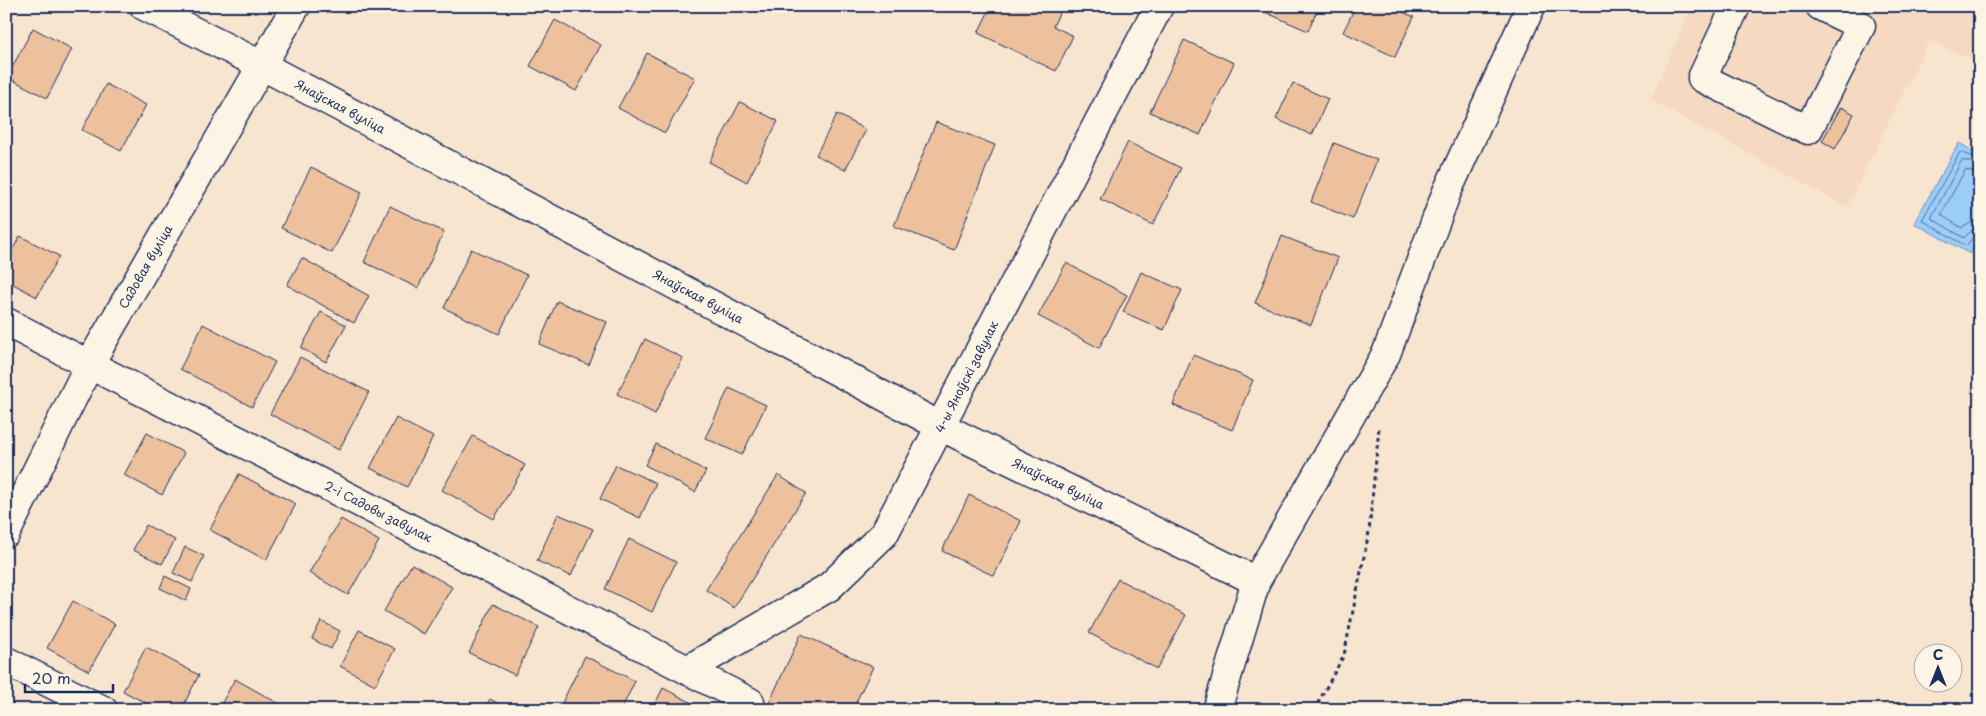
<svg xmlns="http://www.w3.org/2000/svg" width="1986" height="716" font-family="'Playpen Sans',sans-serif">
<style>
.built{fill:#f5dac1}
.water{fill:#9ccdf8;stroke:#688eba}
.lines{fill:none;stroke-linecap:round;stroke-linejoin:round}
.shore{stroke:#4f6e9c;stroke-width:1}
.building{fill:#eec19e;stroke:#1b2f5e}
.minor-casing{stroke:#1b2f5e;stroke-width:31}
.path{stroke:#1b2f5e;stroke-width:3;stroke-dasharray:4 4;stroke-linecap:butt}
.minor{stroke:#fcf5e5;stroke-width:28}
.labels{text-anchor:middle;stroke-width:4.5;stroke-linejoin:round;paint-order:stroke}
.street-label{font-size:12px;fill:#1b2f5e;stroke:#fcf5e5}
</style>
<rect width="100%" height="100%" fill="#f8e5d0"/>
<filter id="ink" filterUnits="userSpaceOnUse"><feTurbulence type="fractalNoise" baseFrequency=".02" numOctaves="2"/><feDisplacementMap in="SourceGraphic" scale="10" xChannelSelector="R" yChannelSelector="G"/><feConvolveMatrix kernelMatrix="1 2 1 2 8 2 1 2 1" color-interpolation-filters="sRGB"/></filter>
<g filter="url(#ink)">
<!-- built -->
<path class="built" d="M1692,6h288v57l-51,-22 -82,166 -197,-107z"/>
<!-- water -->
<path class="water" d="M1959,143l21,12v81l-10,18 -56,-31z"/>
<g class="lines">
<!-- shore -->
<path class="shore" d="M1980,159l-20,-7 -38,68 44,26 8,-10 6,-1
M1980,165l-18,-5 -31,58 33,20 8,-8 8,-2
M1980,173l-15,-3 -24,45 21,13 10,-6 8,-1"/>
</g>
<!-- building -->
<path class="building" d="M991,6h72l-10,20 20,10 -17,35 -78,-38z
M1251,6h68l-11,25z
M1356,6h34l24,11 -19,40 -52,-25z
M555,20l46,25 -25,46 -46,-25z
M33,28l39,21 -25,49 -40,-21z
M1184,40l50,23 -34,72 -50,-23z
M647,53l48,25 -30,55 -47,-25z
M1293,83l35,16 -16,36 -36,-16z
M106,84l40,21 -25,46 -39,-21z
M740,102l38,19 -31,61 -38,-20z
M1841,107l13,7 -19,35 -13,-8z
M837,114l29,16 -21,40 -29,-15z
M936,122l59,23 -41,105 -60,-24z
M1128,142l53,26 -28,57 -53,-26z
M1334,143l43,17 -24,59 -42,-17z
M311,167l51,25 -30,61 -51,-25z
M390,206l54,26 -26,56 -54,-26z
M20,236l39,20 -22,41 -31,-17v-18z
M1282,236l56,22 -27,67 -56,-22z
M471,249l56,26 -28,59 -55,-26z
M302,258l67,38 -15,27 -67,-38z
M1066,263l61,32 -28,53 -61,-32z
M1141,272l41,18 -18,40 -41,-18z
M557,301l50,21 -18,43 -50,-21z
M321,312l25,13 -20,37 -25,-14z
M203,324l72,38 -23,45 -72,-38z
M645,339l38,19 -28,56 -38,-20z
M1193,355l60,25 -21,50 -59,-25z
M300,357l69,35 -30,58 -69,-36z
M729,388l37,17 -24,50 -37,-17z
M396,418l37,19 -26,50 -37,-19z
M147,433l37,20 -22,42 -38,-20z
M473,436l52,29 -31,54 -52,-29z
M656,444l50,27 -11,21 -50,-27z
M616,465l40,18 -16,35 -40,-19z
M239,474l57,30 -30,56 -56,-30z
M778,475l28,18 -72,115 -28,-18z
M969,495l52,26 -27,55 -52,-25z
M558,514l35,15 -22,47 -34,-15z
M341,519l38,22 -31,54 -39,-22z
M146,525l29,15 -13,24 -29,-14z
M629,539l47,23 -24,50 -47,-23z
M185,547l19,9 -12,26 -19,-9z
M412,564l40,23 -28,47 -40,-23z
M165,576l26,13 -5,12 -26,-13z
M1118,579l68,36 -29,54 -68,-36z
M73,601l42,23 -26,47 -42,-23z
M493,604l46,23 -24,48 -46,-22z
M321,621l19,10 -9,18 -19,-10z
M359,630l36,19 -20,36 -35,-19z
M801,634l72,33 -17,35 16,8h-93l-11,-5z
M146,647l53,28 -18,35h-22l-36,-19z
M585,656l50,25 -14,29h-56l-5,-3z
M235,679l48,27 -3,4h-62z
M663,688l43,22h-54z
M490,699l20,11h-26z"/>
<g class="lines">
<defs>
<path id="minor" d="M144,6l117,59 681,362 314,154
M1736,6l-34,72 106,52 53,-104 -41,-20
M6,322l744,380
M6,533l83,-168 207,-359
M6,661l97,49
M687,670l142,-83 55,-53 275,-528
M1217,710l39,-129 130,-227 60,-160 85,-188"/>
</defs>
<!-- minor casing -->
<use href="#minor" class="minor-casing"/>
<!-- path -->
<path class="path" d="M1314,710l30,-55 25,-123 10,-105"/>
<!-- minor -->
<use href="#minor" class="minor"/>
</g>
</g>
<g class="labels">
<!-- street labels -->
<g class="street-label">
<text transform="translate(340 107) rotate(28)" y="4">Янаўская вуліца</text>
<text transform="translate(146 267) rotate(-60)" y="4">Садовая вуліца</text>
<text transform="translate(698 297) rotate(28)" y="4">Янаўская вуліца</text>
<text transform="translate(967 377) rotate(-63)" y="4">4-ы Яноўскі завулак</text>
<text transform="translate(1058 484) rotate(26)" y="4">Янаўская вуліца</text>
<text transform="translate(378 512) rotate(27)" y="4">2-і Садовы завулак</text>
</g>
</g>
<!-- margin -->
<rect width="1986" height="716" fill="none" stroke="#fcf5e5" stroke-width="25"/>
<rect x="12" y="12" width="1961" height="691" fill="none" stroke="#1b2f5e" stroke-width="2" filter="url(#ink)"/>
<!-- north arrow -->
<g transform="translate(1938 668)"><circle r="24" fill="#fcf5e5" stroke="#a2a6af"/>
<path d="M0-4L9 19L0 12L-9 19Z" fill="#1b2f5e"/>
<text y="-8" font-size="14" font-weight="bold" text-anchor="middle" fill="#1b2f5e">С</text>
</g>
<!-- scale -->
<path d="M25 684v8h88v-8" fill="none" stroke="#1b2f5e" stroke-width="2.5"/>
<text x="32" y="684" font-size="15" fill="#1b2f5e" stroke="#fcf5e5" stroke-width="4" paint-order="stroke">20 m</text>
</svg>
